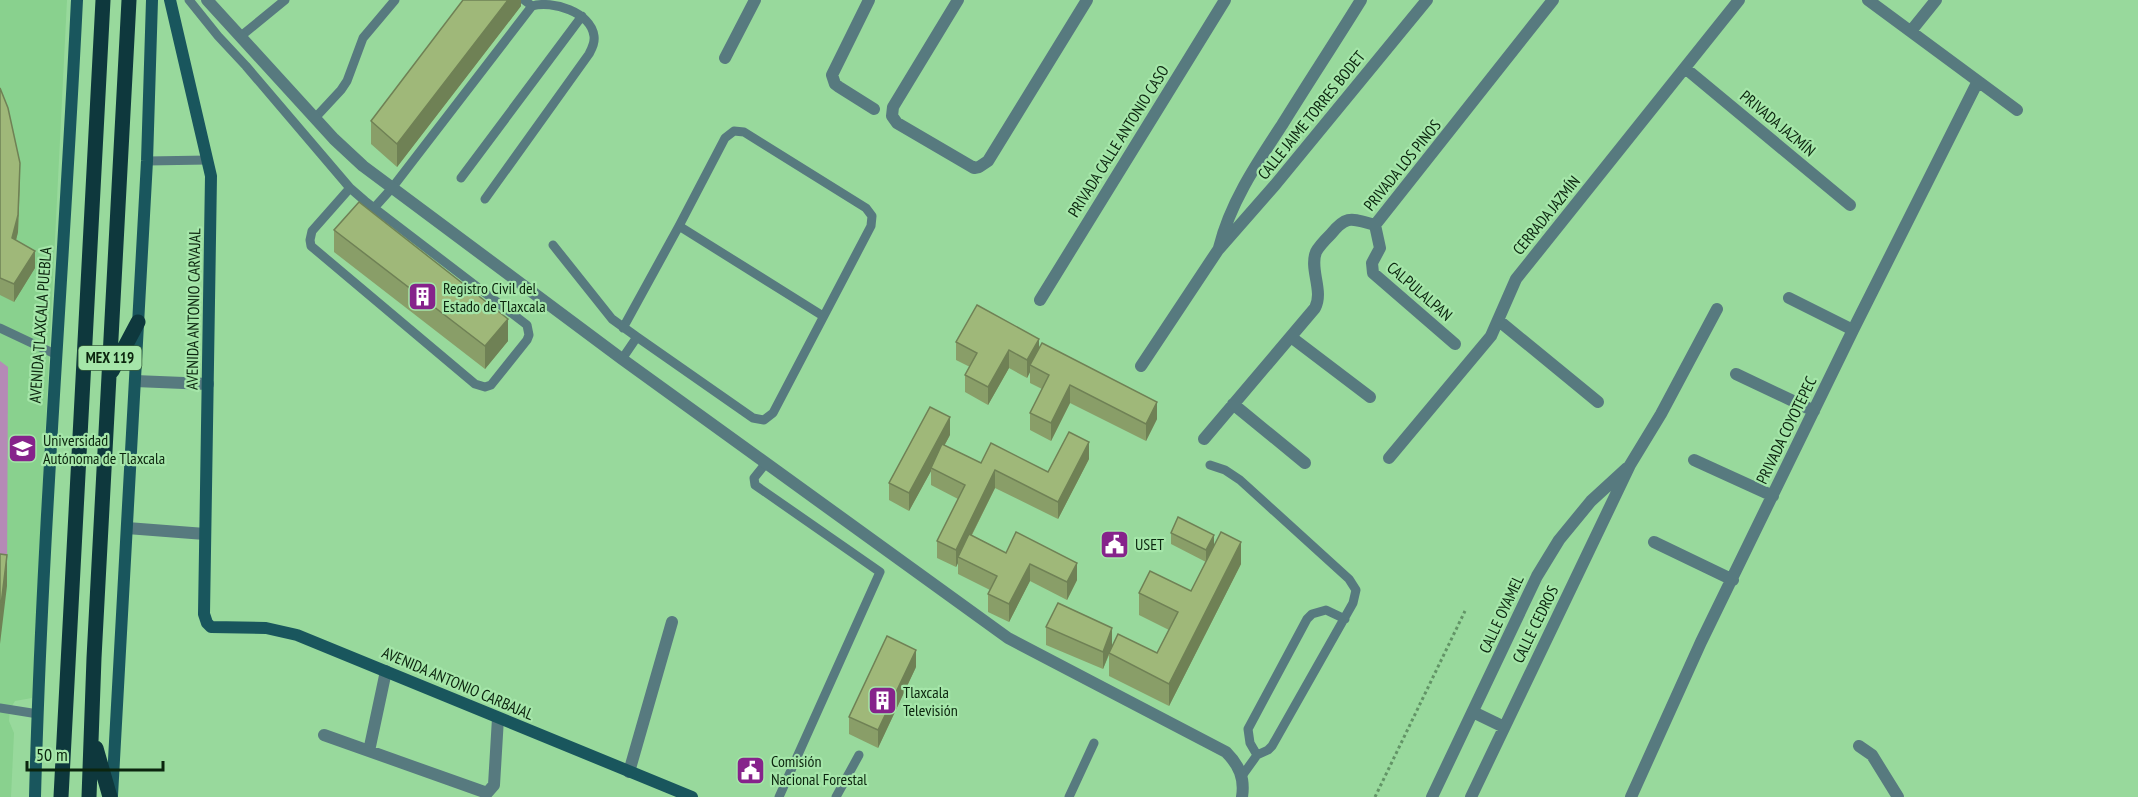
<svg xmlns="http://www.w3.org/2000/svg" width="2138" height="797" font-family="'PT Sans Narrow',sans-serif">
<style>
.built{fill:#89d18e}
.green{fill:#b58ab6}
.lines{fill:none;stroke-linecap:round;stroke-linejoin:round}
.path{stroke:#629466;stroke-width:3;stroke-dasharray:3 3;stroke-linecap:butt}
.lane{stroke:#577a7f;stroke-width:9}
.street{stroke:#577a7f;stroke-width:12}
.secondary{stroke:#19565d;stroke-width:12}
.primary{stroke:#0e383d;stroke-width:15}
.wall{fill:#899e68}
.shaded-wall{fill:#6f8155}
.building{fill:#9fb879;stroke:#6f8155;stroke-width:1.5}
.labels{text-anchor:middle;stroke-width:4.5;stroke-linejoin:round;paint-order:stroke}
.shield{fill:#a5e6a9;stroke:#395f3c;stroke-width:1.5}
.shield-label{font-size:15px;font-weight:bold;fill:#0b250e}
.street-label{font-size:16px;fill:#0b250e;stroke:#a5e6a9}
.poi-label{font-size:16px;fill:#0b250e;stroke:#a5e6a9;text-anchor:start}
</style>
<rect width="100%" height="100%" fill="#98d99c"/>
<!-- built -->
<path class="built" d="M0,0h67l-35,698 -17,3 -5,8 -1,12 5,12 -3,64h-11z"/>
<!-- green -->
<path class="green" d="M0,361l8,6 -1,213 -7,-1z"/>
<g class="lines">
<!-- path -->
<path class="path" d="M1375,797l90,-186"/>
<!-- lane -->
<path class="lane" d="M189,0l29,36 28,30 104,122 15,13 162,124 2,10 -2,5 -36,45 -6,2 -10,-3 -164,-138 -1,-6 2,-9 38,-43
M241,36l44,-36
M315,118l26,-28 6,-9 16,-43 32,-38
M147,161l61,-1
M461,178l121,-162
M485,199l104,-145c3,-6 6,-11 5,-18 -3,-24 -42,-36 -62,-30
M374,208l18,-20 140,-182 -8,-6
M679,226l144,90
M553,245l59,74 25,18 116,81 11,2 9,-7 98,-187 1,-10 -6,-8 -122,-76 -10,-1 -9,7 -46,88 -56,102
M0,328l55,26
M622,359l15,-22
M766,463l-12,15 1,7 125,87 -101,225
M1210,465l15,5 15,10 109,99 7,11 -3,13 -81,143 -4,4 -11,5 -15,21
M0,708l38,6
M1257,755l-7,-12 -2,-14 59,-110 5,-5 14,-4 19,9
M836,797l23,-42
M1069,797l25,-54"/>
<!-- street -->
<path class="street" d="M207,0l127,139 29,27 259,193 386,279 218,114c13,13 19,26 16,45
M869,0l-37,75 3,9 4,3 35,22
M958,0l-65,107 -1,9 5,7 77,45 5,-1 9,-6 99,-161
M1868,0l149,110
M1911,31l25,-31
M725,58l30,-58
M1685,68l165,137
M1375,225l178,-225
M1375,225l5,23 -8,15 1,10 82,71
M1219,248c11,-45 38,-85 63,-123 26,-42 53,-83 79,-125
M1789,298l64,32
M1040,300l185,-300
M1498,320l100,82
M1291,337l79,60
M1141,366l77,-116 57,-65 152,-185
M1736,374l78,37
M135,381l73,3
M1233,404l72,59
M1204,439l111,-131c9,-17 -6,-39 1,-56 3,-6 10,-13 15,-18 16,-20 21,-15 44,-9
M1389,458l102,-122 25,-57 223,-279
M1694,460l79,36
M127,528l78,6
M1654,542l79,38
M1473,712l31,15
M324,735l163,58 7,-8 4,-67
M1859,746l13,9 26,42
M369,751l17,-80
M629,772l43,-150
M1432,797l105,-221 22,-36 32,-39 36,-33
M1471,797l159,-332 31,-51 56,-105
M1631,797l70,-155 152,-312 125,-249"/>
<!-- secondary -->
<path class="secondary" d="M170,0l41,176 -7,438 3,9 4,4 55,1 31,7 395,162
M112,796l35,-635 5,-161
M35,797c7,-266 29,-531 42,-797"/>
<!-- primary -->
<path class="primary" d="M112,371l26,-49
M96,748l14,49
M61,797l42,-797
M89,797l5,-139 35,-658"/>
</g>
<!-- wall -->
<path class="wall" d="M521,0v6l-124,161 -26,-23v-23z
M0,88l20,92 -2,52 -2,8 19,28 -21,34 -14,-7z
M334,230l174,111 -23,28 -151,-117z
M956,342l83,7 118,70 -11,22 -76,-38 -19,38 -21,-11v-17l12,-24 -12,-6v-11l-3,6 -18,-10 -21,37 -23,-13v-17l5,-8 -14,-7z
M950,435l-6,11 37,17 67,9 41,-13 -31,60 -63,-31 -23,47 34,18 71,27 -10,20 -37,-19 -21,41 -21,-10v-18l2,-4 -32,-16v-11l-2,4 -19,-9v-17l21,-42 -27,-14v-14l-22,40 -20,-11v-17z
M1171,533l43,13 27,18 -72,142 -60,-30v-21l-6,14 -57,-24v-18l66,19 45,7 12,-23 -30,-15v-22l52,-2 15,-29 -35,-18z
M916,667l-38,81 -29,-14v-17z"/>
<!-- shaded-wall -->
<path class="shaded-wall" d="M508,0h13v6l-124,161v-23z
M20,163l-2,69 -6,24v-18z
M35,251v17l-21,34v-18z
M508,319v22l-23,28v-23z
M1039,339v17l-9,9v7l-3,6v-18z
M1009,350v18l-21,37v-18z
M1070,385v18l-19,38v-18z
M1157,402v17l-11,22v-17z
M950,417v18l-18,33h-1v3l-22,40v-18z
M1089,442v17l-31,60v-17z
M995,470v18l-35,70 -2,-1v6l-2,4v-17z
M1214,535v12l-8,15v-12z
M1241,542v22l-72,142v-22z
M7,555v31l-7,58v-31z
M1077,563v17l-10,20v-18z
M1030,564v17l-21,41v-18z
M1112,628v18l-9,23v-17z
M916,650v17l-38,81v-18z"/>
<!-- building -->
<path class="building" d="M463,0h45l-111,144 -26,-23z
M0,88l8,20 12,55 -2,52 -6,23 23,13 -21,33 -14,-6z
M359,202l149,117 -23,27 -151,-116z
M977,305l62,34 -12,21 -18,-10 -21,37 -23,-12 12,-22 -21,-11z
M1042,343l115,59 -11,22 -76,-39 -19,38 -21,-10 19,-38 -19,-10z
M930,407l20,10 -41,76 -20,-10z
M1069,432l20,10 -31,60 -63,-32 -39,80 -19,-9 28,-56 -34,-17 11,-24 39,19 10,-20 57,29z
M1178,517l36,18 -8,15 -35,-17z
M1016,532l61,31 -10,19 -37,-18 -21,40 -21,-10 9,-18 -39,-19 11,-23 37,19z
M1221,532l20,10 -72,142 -60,-31 9,-19 39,19 21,-41 -39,-19 11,-22 41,20z
M0,554l7,1 -7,58z
M1058,603l54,25 -9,24 -57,-25z
M887,636l29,14 -38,80 -29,-13z"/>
<!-- icons -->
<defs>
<symbol id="building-square" viewBox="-11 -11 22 22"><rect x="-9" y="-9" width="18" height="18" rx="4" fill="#86238b" stroke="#a5e6a9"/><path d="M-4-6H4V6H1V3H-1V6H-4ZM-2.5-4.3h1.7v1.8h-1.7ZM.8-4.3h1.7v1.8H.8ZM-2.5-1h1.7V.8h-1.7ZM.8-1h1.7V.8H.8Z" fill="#fff"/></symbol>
<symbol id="university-square" viewBox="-11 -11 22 22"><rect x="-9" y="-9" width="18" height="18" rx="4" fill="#86238b" stroke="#a5e6a9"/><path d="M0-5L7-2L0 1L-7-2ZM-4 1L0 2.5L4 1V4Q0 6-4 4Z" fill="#fff"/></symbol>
<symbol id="civic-square" viewBox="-11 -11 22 22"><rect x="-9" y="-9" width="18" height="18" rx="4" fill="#86238b" stroke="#a5e6a9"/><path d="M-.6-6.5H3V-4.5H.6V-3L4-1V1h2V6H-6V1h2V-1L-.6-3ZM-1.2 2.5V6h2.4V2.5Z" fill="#fff"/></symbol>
</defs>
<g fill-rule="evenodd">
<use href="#building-square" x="406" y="280" width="33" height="33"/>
<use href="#university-square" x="6" y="432" width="33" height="33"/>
<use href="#civic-square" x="1098" y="528" width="33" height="33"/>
<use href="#building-square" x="866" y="684" width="33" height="33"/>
<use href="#civic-square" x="734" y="754" width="33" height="33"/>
</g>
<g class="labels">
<!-- shield labels -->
<rect class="shield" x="78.5" y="346" width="63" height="24" rx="4.5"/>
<g class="shield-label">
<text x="110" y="363">MEX 119</text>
</g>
<!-- street labels -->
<g class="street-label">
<text transform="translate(1311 115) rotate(-51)" y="6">CALLE JAIME TORRES BODET</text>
<text transform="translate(1778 123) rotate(40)" y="6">PRIVADA JAZMÍN</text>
<text transform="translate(1118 141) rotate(-58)" y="6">PRIVADA CALLE ANTONIO CASO</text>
<text transform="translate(1402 165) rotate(-51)" y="6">PRIVADA LOS PINOS</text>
<text transform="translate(1546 215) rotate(-51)" y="6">CERRADA JAZMÍN</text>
<text transform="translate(1420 291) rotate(41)" y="6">CALPULALPAN</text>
<text transform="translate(193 309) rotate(-89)" y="6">AVENIDA ANTONIO CARVAJAL</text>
<text transform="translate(40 325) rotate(-86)" y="6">AVENIDA TLAXCALA PUEBLA</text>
<text transform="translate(1786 430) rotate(-64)" y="6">PRIVADA COYOTEPEC</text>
<text transform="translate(1501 614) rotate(-65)" y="6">CALLE OYAMEL</text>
<text transform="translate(1535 624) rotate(-64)" y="6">CALLE CEDROS</text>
<text transform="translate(458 683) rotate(23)" y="6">AVENIDA ANTONIO CARBAJAL</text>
</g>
<!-- poi labels -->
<g class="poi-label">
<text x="443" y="294">Registro Civil del<tspan x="443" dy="18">Estado de Tlaxcala</tspan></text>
<text x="43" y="446">Universidad<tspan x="43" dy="18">Autónoma de Tlaxcala</tspan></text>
<text x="1135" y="550">USET</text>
<text x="903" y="698">Tlaxcala<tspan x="903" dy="18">Televisión</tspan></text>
<text x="771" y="767">Comisión<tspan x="771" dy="18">Nacional Forestal</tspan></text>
</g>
</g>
<!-- scale -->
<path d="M27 761v9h136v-9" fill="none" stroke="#0b250e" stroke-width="3"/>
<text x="36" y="761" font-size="18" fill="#0b250e" stroke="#a5e6a9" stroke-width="4.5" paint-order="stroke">50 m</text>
</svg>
